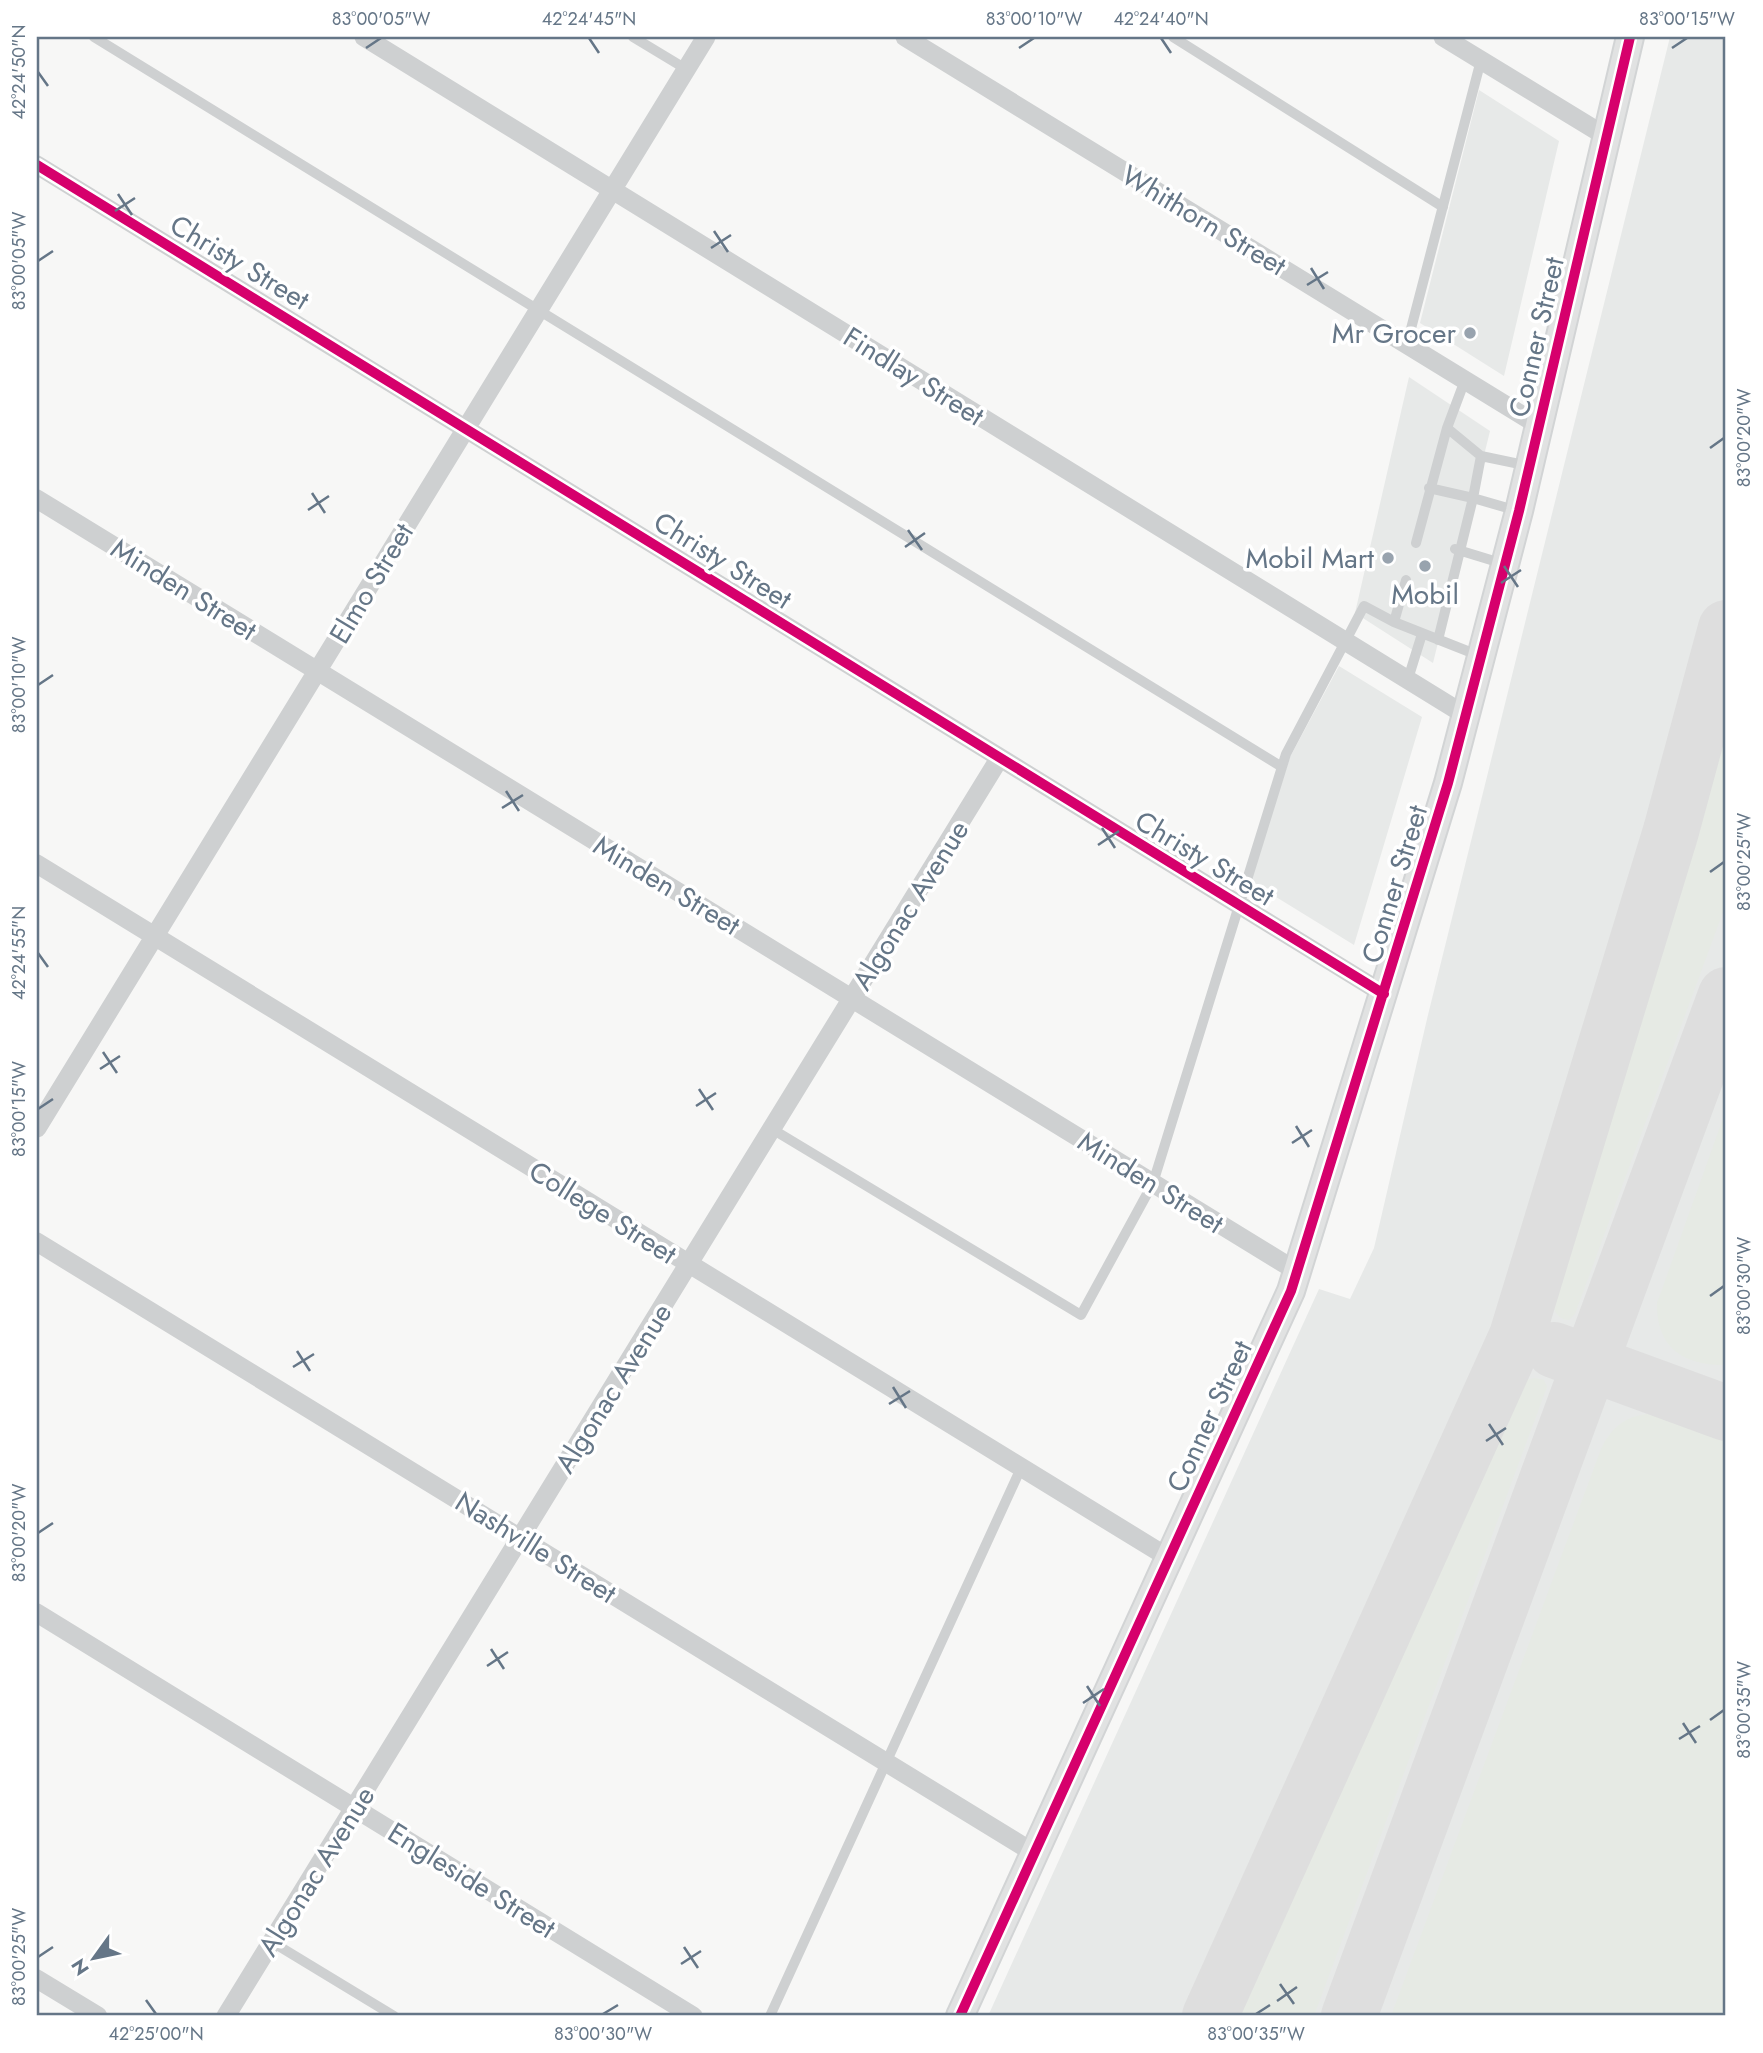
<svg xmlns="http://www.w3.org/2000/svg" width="1763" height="2053" font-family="Jost,sans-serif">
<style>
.built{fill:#e7e9e8}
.green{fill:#e6eae4}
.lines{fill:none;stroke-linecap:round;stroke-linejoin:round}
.taxiway{stroke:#dedede;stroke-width:56}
.secondary-casing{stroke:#d2d4d5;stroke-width:30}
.service{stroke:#ced0d1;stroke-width:10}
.minor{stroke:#ced0d1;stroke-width:19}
.secondary{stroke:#e1e2e2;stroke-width:26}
.cycleway-casing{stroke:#fff;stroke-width:15}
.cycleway{stroke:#d6006c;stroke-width:10}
.ticks{fill:none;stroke:#657687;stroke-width:2.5}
.poi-dot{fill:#98a3ae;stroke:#fff;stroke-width:2.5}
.labels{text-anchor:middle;stroke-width:7;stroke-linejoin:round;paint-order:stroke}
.street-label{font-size:28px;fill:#657687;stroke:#fff}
.poi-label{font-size:28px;fill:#657687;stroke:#fff;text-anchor:end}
.neatline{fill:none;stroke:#657687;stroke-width:2.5}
.ticks-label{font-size:18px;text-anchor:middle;fill:#657687}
</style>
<rect width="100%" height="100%" fill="#f7f7f6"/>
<!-- built -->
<path class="built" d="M1670,37h56v1979h-738l331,-727 31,10 24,-51 53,-229z
M1479,90l80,51 -55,235 -84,-53z
M1409,377l81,54 -57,232 -78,-50z
M1339,666l83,51 -68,228 -104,-64 40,-124z"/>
<!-- green -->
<path class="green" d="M1726,707v197l-151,410 -6,6c-10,0 -16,-9 -17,-19z
M1726,1110v255c-42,1 -70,-17 -69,-62z
M1535,1378l9,2 3,7 -233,629h-79l281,-622 9,-14z
M1648,1414l25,5 53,22v575h-335l210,-567c10,-21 24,-33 47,-35z"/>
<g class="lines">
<!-- taxiway -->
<path class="taxiway" d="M1554,1350l172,63
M1210,2016l307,-680 154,-505 55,-203
M1349,2016l377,-1021"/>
<defs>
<path id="secondary" d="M960,2016l331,-725 157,-508 71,-272 111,-474"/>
</defs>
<!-- secondary casing -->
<use href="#secondary" class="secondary-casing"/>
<!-- service -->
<path class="service" d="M94,37l1188,730
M633,37l53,32
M1173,37l270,170
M1407,344l74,-284
M1447,428l34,28 48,10
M1429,488l44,10 8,-42
M1416,543l31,-115 18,-48
M1455,549l49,15
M1406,580l-12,42 86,34
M1438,640l35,-142 45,13
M1408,679l14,-45
M772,1129l309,186 72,-132 133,-429 78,-148 30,16
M272,1942l122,74
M770,2016l251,-548"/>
<!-- minor -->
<path class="minor" d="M364,37l1101,678
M905,37l633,388
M1443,37l164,100
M37,165l1347,829
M37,499l1261,773
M37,864l1132,694
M37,1128l669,-1091
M37,1242l997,611
M37,1613l656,403
M37,1979l61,37
M226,2016l773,-1257"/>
<!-- secondary -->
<use href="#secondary" class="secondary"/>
<defs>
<path id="cycleway" d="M37,165l1347,829
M960,2016l331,-725 157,-508 71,-272 111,-474"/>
</defs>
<!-- cycleway casing -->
<use href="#cycleway" class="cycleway-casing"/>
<!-- cycleway -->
<use href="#cycleway" class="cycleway"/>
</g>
<!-- ticks -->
<path class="ticks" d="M589,38l10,15M1161,38l10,15M366,48l15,-10M1019,48l15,-10M1672,48l15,-10M38,72l10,14M118,194l14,21M115,211l20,-13M714,231l14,21M711,248l20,-13M38,261l15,-10M1311,268l13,21M1307,285l21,-13M1710,448l14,-10M312,493l13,20M308,510l21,-14M908,530l14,20M905,547l20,-14M1504,566l14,21M1501,583l20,-13M38,685l15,-10M506,791l13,20M502,808l21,-13M1102,828l13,20M1098,845l21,-14M1710,872l14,-10M38,953l10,14M103,1052l14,21M100,1069l20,-13M699,1089l14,21M696,1106l20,-13M38,1109l15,-10M1296,1126l13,21M1292,1143l20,-13M1710,1296l14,-10M297,1351l13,20M293,1367l21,-13M893,1387l13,21M889,1404l21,-13M1489,1424l14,21M1486,1441l20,-13M38,1533l15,-10M491,1649l13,20M487,1666l21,-14M1087,1686l13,20M1083,1703l21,-14M1710,1720l14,-10M1683,1723l13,20M1679,1739l21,-13M684,1947l14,21M38,1957l15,-10M681,1964l20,-13M1280,1984l14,20M146,2000l10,14M1277,2001l20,-14M603,2014l15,-9M1256,2014l14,-9"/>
<!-- markers -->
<g class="poi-dot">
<circle cx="1470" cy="333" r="7"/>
<circle cx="1388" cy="558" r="7"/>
<circle cx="1425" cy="566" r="7"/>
</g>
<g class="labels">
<!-- street labels -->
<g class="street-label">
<text transform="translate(1204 220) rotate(31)" y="10">Whithorn Street</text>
<text transform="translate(240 262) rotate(31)" y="10">Christy Street</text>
<text transform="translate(1536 337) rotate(-77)" y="10">Conner Street</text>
<text transform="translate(914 376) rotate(32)" y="10">Findlay Street</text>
<text transform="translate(723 560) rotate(32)" y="10">Christy Street</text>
<text transform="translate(371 583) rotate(-59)" y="10">Elmo Street</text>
<text transform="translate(184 589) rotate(32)" y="10">Minden Street</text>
<text transform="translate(1205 858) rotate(31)" y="10">Christy Street</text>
<text transform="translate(1394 884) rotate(-73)" y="10">Conner Street</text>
<text transform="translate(667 885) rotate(31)" y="10">Minden Street</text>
<text transform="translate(910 905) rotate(-58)" y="10">Algonac Avenue</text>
<text transform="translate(1151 1182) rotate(32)" y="10">Minden Street</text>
<text transform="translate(603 1212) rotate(32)" y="10">College Street</text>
<text transform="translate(613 1388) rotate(-58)" y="10">Algonac Avenue</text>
<text transform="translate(1209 1416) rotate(-65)" y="10">Conner Street</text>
<text transform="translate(536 1547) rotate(32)" y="10">Nashville Street</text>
<text transform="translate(316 1871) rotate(-58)" y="10">Algonac Avenue</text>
<text transform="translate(472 1880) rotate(32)" y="10">Engleside Street</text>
</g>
<!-- poi labels -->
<g class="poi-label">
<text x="1456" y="343">Mr Grocer</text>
<text x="1374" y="568">Mobil Mart</text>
<text x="1425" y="604" text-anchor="middle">Mobil</text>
</g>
</g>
<!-- border -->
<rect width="1763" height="2053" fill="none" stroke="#ffffff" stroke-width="77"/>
<!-- north arrow -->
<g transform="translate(94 1958) rotate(237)" stroke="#ffffff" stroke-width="5" paint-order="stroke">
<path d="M0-5L12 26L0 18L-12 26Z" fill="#657687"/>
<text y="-10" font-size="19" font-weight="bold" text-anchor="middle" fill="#657687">N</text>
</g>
<rect x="38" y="38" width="1686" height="1976" class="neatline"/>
<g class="ticks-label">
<text x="381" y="25">83°00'05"W</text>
<text x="589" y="25">42°24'45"N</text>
<text x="1034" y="25">83°00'10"W</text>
<text x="1161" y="25">42°24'40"N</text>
<text x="1687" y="25">83°00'15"W</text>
<text transform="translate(19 72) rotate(-90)" y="6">42°24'50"N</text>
<text transform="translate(19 261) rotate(-90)" y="6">83°00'05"W</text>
<text transform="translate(1744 438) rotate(-90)" y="6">83°00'20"W</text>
<text transform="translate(19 685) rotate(-90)" y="6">83°00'10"W</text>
<text transform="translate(1744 862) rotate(-90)" y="6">83°00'25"W</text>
<text transform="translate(19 953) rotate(-90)" y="6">42°24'55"N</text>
<text transform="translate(19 1109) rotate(-90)" y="6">83°00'15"W</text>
<text transform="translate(1744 1286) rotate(-90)" y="6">83°00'30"W</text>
<text transform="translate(19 1533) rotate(-90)" y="6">83°00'20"W</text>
<text transform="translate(1744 1710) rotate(-90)" y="6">83°00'35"W</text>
<text transform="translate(19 1957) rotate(-90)" y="6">83°00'25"W</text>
<text x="156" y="2040">42°25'00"N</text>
<text x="603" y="2040">83°00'30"W</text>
<text x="1256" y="2040">83°00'35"W</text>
</g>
</svg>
